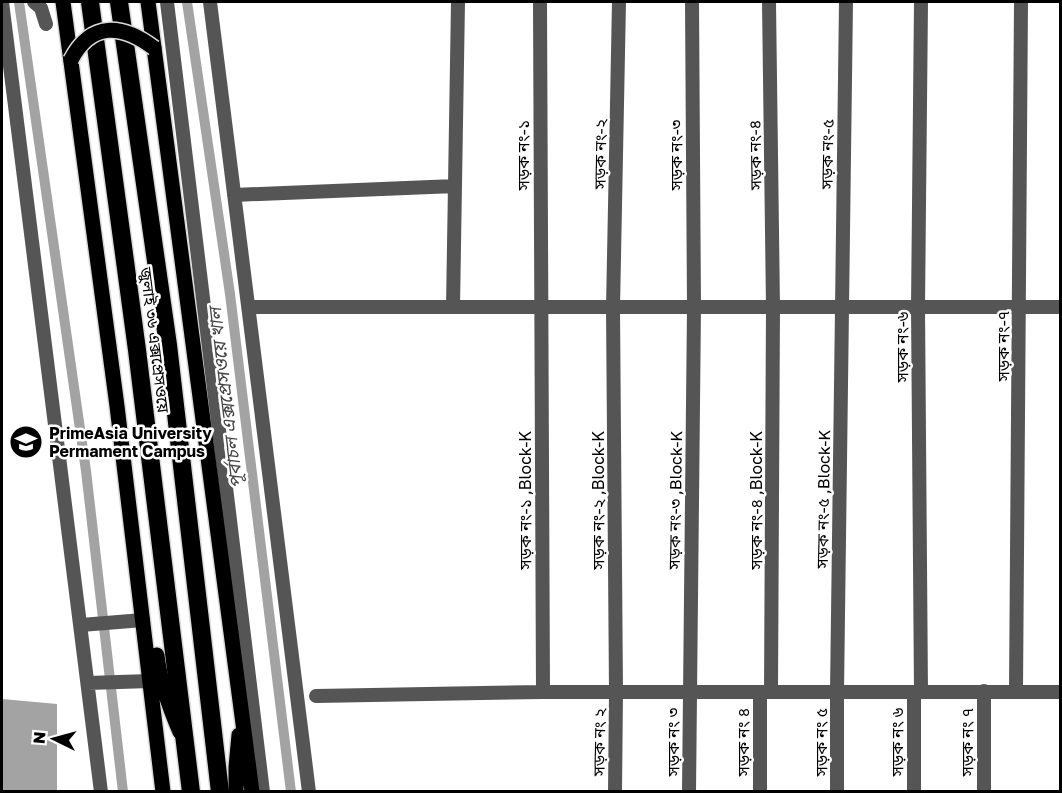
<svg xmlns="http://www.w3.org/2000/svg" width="1062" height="793" font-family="'Golos Text','Noto Sans Bengali',sans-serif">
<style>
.water{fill:#a3a3a3}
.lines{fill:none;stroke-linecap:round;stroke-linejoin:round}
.canal{stroke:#a3a3a3;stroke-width:10}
.major-casing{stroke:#dbdbdb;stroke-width:18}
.highway-casing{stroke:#dbdbdb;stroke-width:21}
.minor{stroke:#555;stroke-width:14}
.major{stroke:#000;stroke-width:15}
.highway{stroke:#000;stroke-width:18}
.major-bridge-casing{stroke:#dbdbdb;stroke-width:18;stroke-linecap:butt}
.major-bridge{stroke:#000;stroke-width:15}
.labels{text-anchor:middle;stroke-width:5;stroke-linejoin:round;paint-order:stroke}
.street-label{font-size:16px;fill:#000;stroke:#fff}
.poi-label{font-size:16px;font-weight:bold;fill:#000;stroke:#fff;text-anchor:start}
.water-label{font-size:18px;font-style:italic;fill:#444;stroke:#fff}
</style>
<rect width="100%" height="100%" fill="#fff"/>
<!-- water -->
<path class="water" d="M2,699l55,5v87h-55z"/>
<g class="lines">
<!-- canal -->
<path class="canal" d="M19,2l67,469 37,321
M187,2l43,292 61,498"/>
<defs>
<path id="major" d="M63,2l54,404 46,386
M148,2l104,790
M157,655c3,27 12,52 23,77
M236,792v-25l3,-32"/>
<path id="highway" d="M90,2l47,348 54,442
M119,2l49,343 52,447"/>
</defs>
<!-- major casing -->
<use href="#major" class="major-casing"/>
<!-- highway casing -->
<use href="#highway" class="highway-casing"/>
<!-- minor -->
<path class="minor" d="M2,2l99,790
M34,2l7,6 5,16
M167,2l96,790
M210,2l99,790
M540,2l3,690
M769,2l4,305 -2,385
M921,2l-3,305 3,385
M234,195l221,-9
M249,307h811
M453,307l5,-305
M81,625l62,-5
M88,683l62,-2
M984,691v101
M1016,691l5,-689
M760,692v100
M914,692v100
M316,696l227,-4h517
M615,792l1,-100 -3,-384 6,-306
M689,792l5,-485 -2,-305
M837,792v-100l9,-690"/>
<!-- major -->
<use href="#major" class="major"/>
<!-- highway -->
<use href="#highway" class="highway"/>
<defs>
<path id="major-bridge" d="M71,60c20,-39 51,-36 83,-12"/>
</defs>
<!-- major-bridge casing -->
<use href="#major-bridge" class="major-bridge-casing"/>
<!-- major-bridge -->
<use href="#major-bridge" class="major-bridge"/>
</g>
<!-- icons -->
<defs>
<symbol id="university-disc" viewBox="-11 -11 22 22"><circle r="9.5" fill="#000" stroke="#fff"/><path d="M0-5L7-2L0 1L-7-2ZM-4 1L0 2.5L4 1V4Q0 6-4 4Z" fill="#fff"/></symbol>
</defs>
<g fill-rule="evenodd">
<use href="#university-disc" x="7" y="423" width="38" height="38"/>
</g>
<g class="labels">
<!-- street labels -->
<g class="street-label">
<text transform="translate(600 154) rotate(-89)" y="6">সড়ক নং-২</text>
<text transform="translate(827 154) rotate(-89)" y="6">সড়ক নং-৫</text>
<text transform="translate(523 155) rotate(-90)" y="6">সড়ক নং-১</text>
<text transform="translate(676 155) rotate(-90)" y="6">সড়ক নং-৩</text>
<text transform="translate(755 155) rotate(-91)" y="6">সড়ক নং-৪</text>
<text transform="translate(155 340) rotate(83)" y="6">জুলাই ৩৬ এক্সপ্রেসওয়ে</text>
<text transform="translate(1003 346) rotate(-90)" y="6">সড়ক নং-৭</text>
<text transform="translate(902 347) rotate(-90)" y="6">সড়ক নং-৬</text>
<text transform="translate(823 499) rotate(-89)" y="6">সড়ক নং-৫ ,Block-K</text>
<text transform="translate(525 500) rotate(-90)" y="6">সড়ক নং-১ ,Block-K</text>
<text transform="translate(598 500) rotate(-90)" y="6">সড়ক নং-২ ,Block-K</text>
<text transform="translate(675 500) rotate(-89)" y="6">সড়ক নং-৩ ,Block-K</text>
<text transform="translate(756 500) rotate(-90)" y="6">সড়ক নং-৪ ,Block-K</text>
<text transform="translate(599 742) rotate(-89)" y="6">সড়ক নং ২</text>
<text transform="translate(673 742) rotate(-90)" y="6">সড়ক নং ৩</text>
<text transform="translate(743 742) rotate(-90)" y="6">সড়ক নং ৪</text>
<text transform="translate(821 742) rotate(-90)" y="6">সড়ক নং ৫</text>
<text transform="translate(897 742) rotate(-90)" y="6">সড়ক নং ৬</text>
<text transform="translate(967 742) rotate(-90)" y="6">সড়ক নং ৭</text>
</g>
<!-- poi labels -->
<g class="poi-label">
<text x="49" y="439">PrimeAsia University<tspan x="49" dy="18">Permament Campus</tspan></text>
</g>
<!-- water labels -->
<g class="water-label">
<text transform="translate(226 398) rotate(-97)" y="6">পূর্বাচল এক্সপ্রেসওয়ে খাল</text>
</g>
</g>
<!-- border -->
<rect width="1062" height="793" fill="none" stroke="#000000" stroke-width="6"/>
<!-- north arrow -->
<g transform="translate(54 739) rotate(275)" stroke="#ffffff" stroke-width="4.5" paint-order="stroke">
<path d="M0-4.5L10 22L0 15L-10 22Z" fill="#000000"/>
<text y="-9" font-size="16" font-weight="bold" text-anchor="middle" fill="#000000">N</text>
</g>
</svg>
